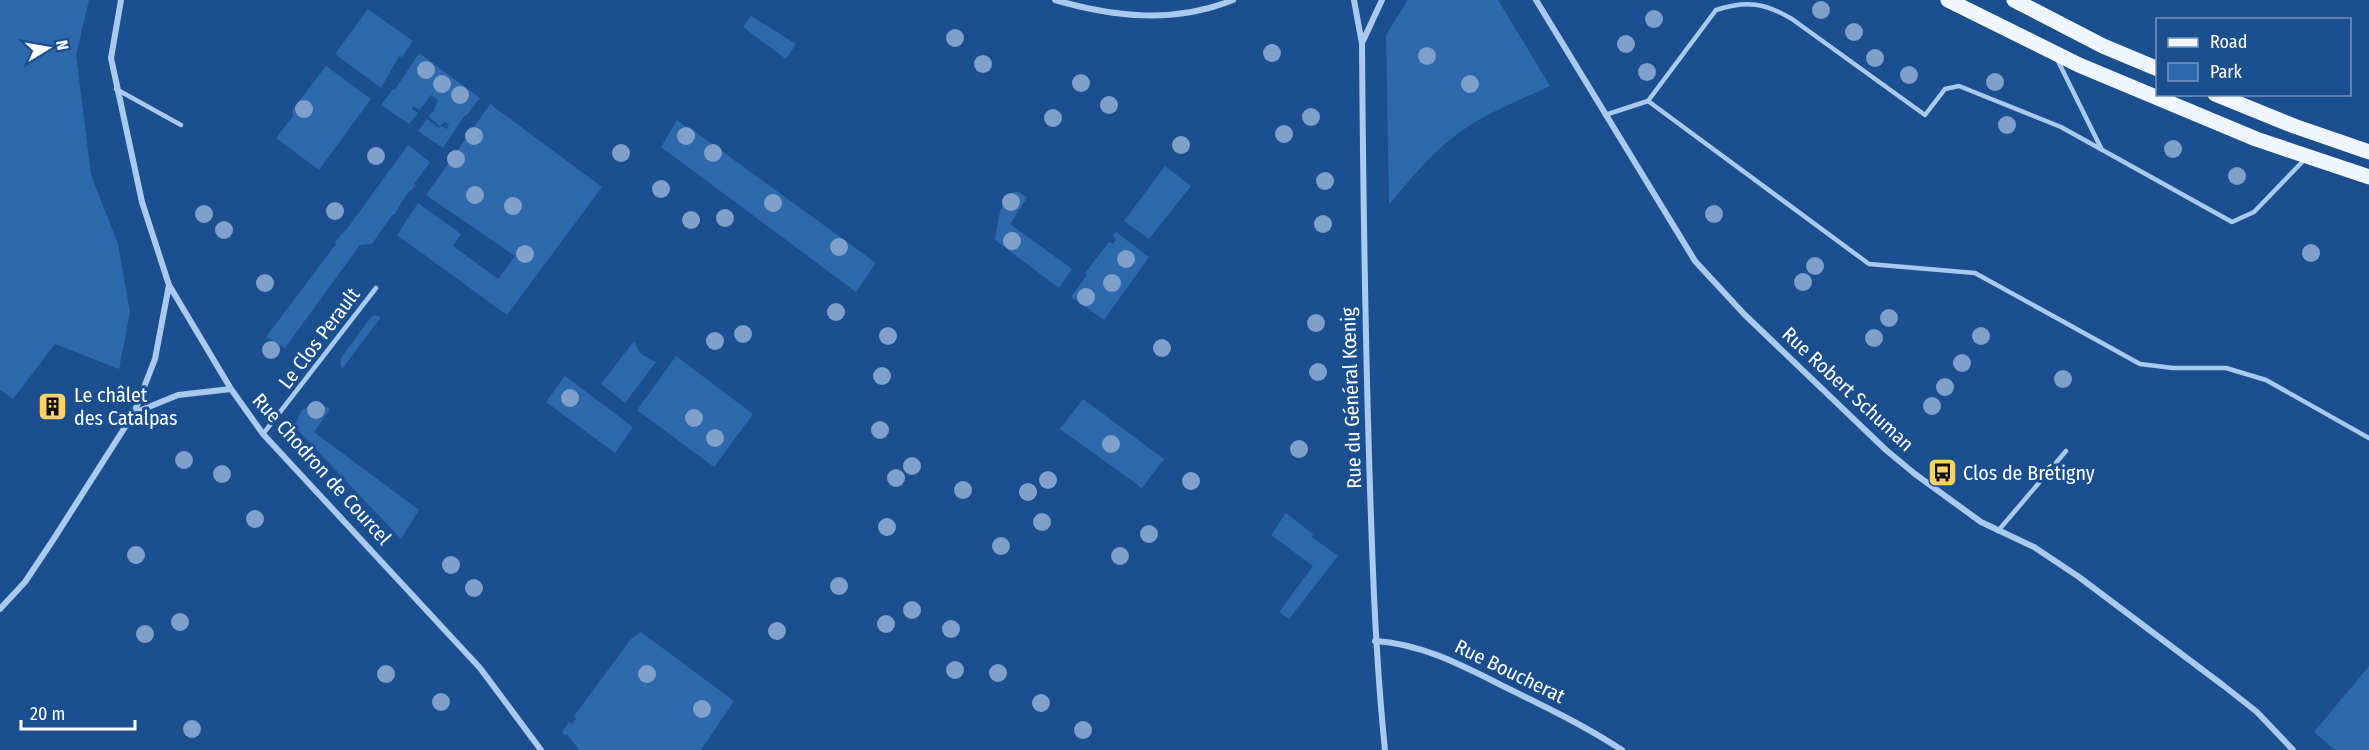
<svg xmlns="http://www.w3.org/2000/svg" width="2369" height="750" font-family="'Fira Sans Condensed',sans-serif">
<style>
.green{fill:#2e69ad}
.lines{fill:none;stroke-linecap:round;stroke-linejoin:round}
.lane{stroke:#a9c9ee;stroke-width:4.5}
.street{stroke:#a9c9ee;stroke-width:6}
.primary{stroke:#f0f6ff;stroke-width:15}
.tree{fill:#7ea0ca}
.labels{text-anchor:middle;stroke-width:6;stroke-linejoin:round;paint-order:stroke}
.street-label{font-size:20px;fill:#fff;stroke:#1b4f8f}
.poi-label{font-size:20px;fill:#fff;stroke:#1b4f8f;text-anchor:start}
</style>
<rect width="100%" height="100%" fill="#1b4f8f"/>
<!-- green -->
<path class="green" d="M0,0h89l-13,55 15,120 27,69 12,68 -11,57 -64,-25 -42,55 -13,-9z
M1408,0h90l52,86c-29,14 -60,25 -87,44 -29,20 -52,48 -74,75l-3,-170z
M368,9l45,32 -11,16 -3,-1 -18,32 -46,-34z
M751,16l45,28 -10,15 -43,-32z
M419,53l61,45 -14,18 -1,-1 -22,33 -25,-17 9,-12 12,9 2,-2 6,3 2,-5 -5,-2 -4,4 -12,-10 5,-4 5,-12 -7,-5 -11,15 -7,-4 -1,3 6,4 -9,11 -28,-19 12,-16 2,1z
M326,66l45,33 -52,71 -43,-32 17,-22v-7z
M490,104l112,83 -95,128 -110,-80 21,-32 43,31 -8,12 45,33 17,-23 -89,-61z
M677,120l12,9 1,-1 186,135 -20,29 -195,-145z
M408,145l22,17 -16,22 2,1 -9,9 -13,21h-2l-20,29 -12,1 -75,103 -19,-11 70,-93 -1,-2 14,-16z
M1165,166l26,20 -42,53 -25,-18z
M1014,192h5l8,6 -17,26 62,45 -13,19 -64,-48c4,-17 2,-37 19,-48z
M1116,232l33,25 -45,63 -33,-23 16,-22 -2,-2 24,-31 4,2 3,-4 -3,-4z
M375,315l6,2 -39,52 -2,-6 1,-5 30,-41z
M634,341l7,13 15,8 -31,41 -24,-19z
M676,356l77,58 -39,53 -77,-57z
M565,376l68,51 -18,26 -69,-51z
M1083,399l81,60 -22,29 -82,-59z
M314,404h6l10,5 -16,23 105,78 -18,29 -107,-113 8,-16z
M1286,513l27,21 -1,3 26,19 -49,63 -10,-7 34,-46 -42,-31z
M641,632l93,69 -33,49h-122l-12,-16 -2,1 -3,-3 7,-10 3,2 4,-6 -2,-2 57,-77z
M2369,666v84h-34l-21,-18z"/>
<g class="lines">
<!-- lane -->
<path class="lane" d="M2058,61l44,89
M116,89l65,36
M1648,101l68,-91c31,-10 49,-7 76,9l133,96 20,-26 14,-3 102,41 171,95 22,-10 51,-53
M1605,115l43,-14 221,163 106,9 165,91 33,4h53l40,12 103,58
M263,434l113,-146
M1998,531l68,-80"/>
<!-- street -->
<path class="street" d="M121,0l-10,58 31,144 27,83 62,104 32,45 217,234 61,82
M1055,0c59,17 119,24 178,0
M1354,0l8,44c1,137 3,275 7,412 3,98 6,196 16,294
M1536,0l159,261 49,53 142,136 29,24 66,48 53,25 45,30 145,109 33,26 36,38
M1362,43l20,-43
M134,413l44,-18 53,-6
M0,609l25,-27 28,-42 81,-127 21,-54 14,-74
M1375,641c49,3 90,26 134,48 39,19 76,37 113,61"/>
<!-- primary -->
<path class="primary" d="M1948,0l131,65 177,74 113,38
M2014,0l89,46 55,23
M2215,94l79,32 75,26"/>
</g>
<!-- trees -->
<g class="tree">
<circle cx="1821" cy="10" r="9"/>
<circle cx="1654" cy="19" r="9"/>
<circle cx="1854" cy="32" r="9"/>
<circle cx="955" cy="38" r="9"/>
<circle cx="1626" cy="44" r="9"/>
<circle cx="1272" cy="53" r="9"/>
<circle cx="1427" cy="56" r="9"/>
<circle cx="1875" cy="58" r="9"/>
<circle cx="983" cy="64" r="9"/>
<circle cx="426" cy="70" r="9"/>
<circle cx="1647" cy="72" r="9"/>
<circle cx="1909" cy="75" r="9"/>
<circle cx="1995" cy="82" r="9"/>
<circle cx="1081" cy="83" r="9"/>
<circle cx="442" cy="84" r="9"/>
<circle cx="1470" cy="84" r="9"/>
<circle cx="460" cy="95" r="9"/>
<circle cx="1109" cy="105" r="9"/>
<circle cx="304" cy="109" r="9"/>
<circle cx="1311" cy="117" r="9"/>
<circle cx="1053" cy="118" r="9"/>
<circle cx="2007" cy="125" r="9"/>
<circle cx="1284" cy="134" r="9"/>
<circle cx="474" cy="136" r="9"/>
<circle cx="686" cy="136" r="9"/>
<circle cx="1181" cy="145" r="9"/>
<circle cx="2173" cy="149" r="9"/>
<circle cx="621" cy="153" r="9"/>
<circle cx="713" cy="153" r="9"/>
<circle cx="376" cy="156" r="9"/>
<circle cx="456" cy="159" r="9"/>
<circle cx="2237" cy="176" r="9"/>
<circle cx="1325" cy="181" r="9"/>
<circle cx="661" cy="189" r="9"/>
<circle cx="475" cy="195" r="9"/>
<circle cx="1011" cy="202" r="9"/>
<circle cx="773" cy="203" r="9"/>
<circle cx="513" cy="206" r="9"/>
<circle cx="335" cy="211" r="9"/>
<circle cx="204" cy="214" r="9"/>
<circle cx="1714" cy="214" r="9"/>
<circle cx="725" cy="218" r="9"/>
<circle cx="691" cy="220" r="9"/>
<circle cx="1323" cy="224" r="9"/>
<circle cx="224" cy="230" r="9"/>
<circle cx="1012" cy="241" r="9"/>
<circle cx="839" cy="247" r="9"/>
<circle cx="2311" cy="253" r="9"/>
<circle cx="525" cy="254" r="9"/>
<circle cx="1126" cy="259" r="9"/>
<circle cx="1815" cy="266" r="9"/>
<circle cx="1803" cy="282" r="9"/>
<circle cx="265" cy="283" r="9"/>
<circle cx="1112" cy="283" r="9"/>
<circle cx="1086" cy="297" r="9"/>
<circle cx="836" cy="312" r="9"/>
<circle cx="1889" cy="318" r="9"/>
<circle cx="1316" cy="323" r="9"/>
<circle cx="743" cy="334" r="9"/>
<circle cx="888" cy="336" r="9"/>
<circle cx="1981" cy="336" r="9"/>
<circle cx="1874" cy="338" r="9"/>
<circle cx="715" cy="341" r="9"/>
<circle cx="1162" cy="348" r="9"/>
<circle cx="271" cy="350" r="9"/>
<circle cx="1962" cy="363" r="9"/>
<circle cx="1318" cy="372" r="9"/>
<circle cx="882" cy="376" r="9"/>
<circle cx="2063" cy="379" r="9"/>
<circle cx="1945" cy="387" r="9"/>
<circle cx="570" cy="398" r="9"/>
<circle cx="1932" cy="406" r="9"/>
<circle cx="316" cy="410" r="9"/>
<circle cx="694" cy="418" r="9"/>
<circle cx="880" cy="430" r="9"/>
<circle cx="715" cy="438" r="9"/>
<circle cx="1111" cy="444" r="9"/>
<circle cx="1299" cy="449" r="9"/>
<circle cx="184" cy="460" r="9"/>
<circle cx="912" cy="466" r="9"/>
<circle cx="222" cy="474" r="9"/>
<circle cx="896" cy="478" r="9"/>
<circle cx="1048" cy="480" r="9"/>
<circle cx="1191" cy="481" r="9"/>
<circle cx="963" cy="490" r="9"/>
<circle cx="1028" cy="492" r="9"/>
<circle cx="255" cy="519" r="9"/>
<circle cx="1042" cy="522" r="9"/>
<circle cx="887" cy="527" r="9"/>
<circle cx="1149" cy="534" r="9"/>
<circle cx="1001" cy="546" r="9"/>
<circle cx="136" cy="555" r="9"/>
<circle cx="1120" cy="556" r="9"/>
<circle cx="451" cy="565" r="9"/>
<circle cx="839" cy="586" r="9"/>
<circle cx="474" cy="588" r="9"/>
<circle cx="912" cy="610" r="9"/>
<circle cx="180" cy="622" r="9"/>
<circle cx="886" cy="624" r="9"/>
<circle cx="951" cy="629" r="9"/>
<circle cx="777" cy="631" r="9"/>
<circle cx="145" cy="634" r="9"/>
<circle cx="955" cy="670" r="9"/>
<circle cx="998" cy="673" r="9"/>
<circle cx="386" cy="674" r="9"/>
<circle cx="647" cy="674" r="9"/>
<circle cx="441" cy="702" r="9"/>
<circle cx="1041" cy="703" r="9"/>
<circle cx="702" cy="709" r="9"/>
<circle cx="192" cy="729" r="9"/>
<circle cx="1083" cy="730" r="9"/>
</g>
<!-- icons -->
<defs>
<symbol id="building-square" viewBox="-11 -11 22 22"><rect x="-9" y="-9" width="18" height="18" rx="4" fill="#ffd166" stroke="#1b4f8f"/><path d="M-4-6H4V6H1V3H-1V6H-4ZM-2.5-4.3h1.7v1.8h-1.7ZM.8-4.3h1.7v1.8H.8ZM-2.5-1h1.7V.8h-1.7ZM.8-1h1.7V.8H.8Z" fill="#111"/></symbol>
<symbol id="bus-square" viewBox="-11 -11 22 22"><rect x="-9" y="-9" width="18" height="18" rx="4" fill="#ffd166" stroke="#1b4f8f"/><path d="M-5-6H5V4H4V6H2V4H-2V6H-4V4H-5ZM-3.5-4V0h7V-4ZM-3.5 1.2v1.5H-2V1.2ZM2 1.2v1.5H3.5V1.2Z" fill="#111"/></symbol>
</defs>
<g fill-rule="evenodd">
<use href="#building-square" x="36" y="390" width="33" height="33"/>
<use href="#bus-square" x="1926" y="456" width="33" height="33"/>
</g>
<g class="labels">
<!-- street labels -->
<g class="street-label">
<text transform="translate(319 338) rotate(-53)" y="7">Le Clos Perault</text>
<text transform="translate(1848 389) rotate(43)" y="7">Rue Robert Schuman</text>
<text transform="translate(1351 398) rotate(-92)" y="7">Rue du Général Kœnig</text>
<text transform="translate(322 469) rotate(48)" y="7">Rue Chodron de Courcel</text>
<text transform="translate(1510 671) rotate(26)" y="7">Rue Boucherat</text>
</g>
<!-- poi labels -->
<g class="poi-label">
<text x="74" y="402">Le châlet<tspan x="74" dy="23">des Catalpas</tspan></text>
<text x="1963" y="480">Clos de Brétigny</text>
</g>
</g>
<!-- legend -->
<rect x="2156" y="18" width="195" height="78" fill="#1b4f8f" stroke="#7695bc" stroke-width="1.5"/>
<rect x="2168" y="38" width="30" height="9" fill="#f0f6ff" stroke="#7695bc" stroke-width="1.5"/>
<text x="2210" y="48" font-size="18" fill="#ffffff">Road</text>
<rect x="2168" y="63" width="30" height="18" fill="#2e69ad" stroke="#7695bc" stroke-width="1.5"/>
<text x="2210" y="78" font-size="18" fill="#ffffff">Park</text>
<!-- north arrow -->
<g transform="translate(48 48) rotate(79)" stroke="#1b4f8f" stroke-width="4.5" paint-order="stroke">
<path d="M0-4.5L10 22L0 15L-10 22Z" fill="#ffffff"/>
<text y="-9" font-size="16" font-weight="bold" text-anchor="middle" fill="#ffffff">N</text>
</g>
<!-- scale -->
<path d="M21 720v9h114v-9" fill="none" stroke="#ffffff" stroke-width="3"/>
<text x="30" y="720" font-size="18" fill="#ffffff" stroke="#1b4f8f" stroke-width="4.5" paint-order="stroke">20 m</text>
</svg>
